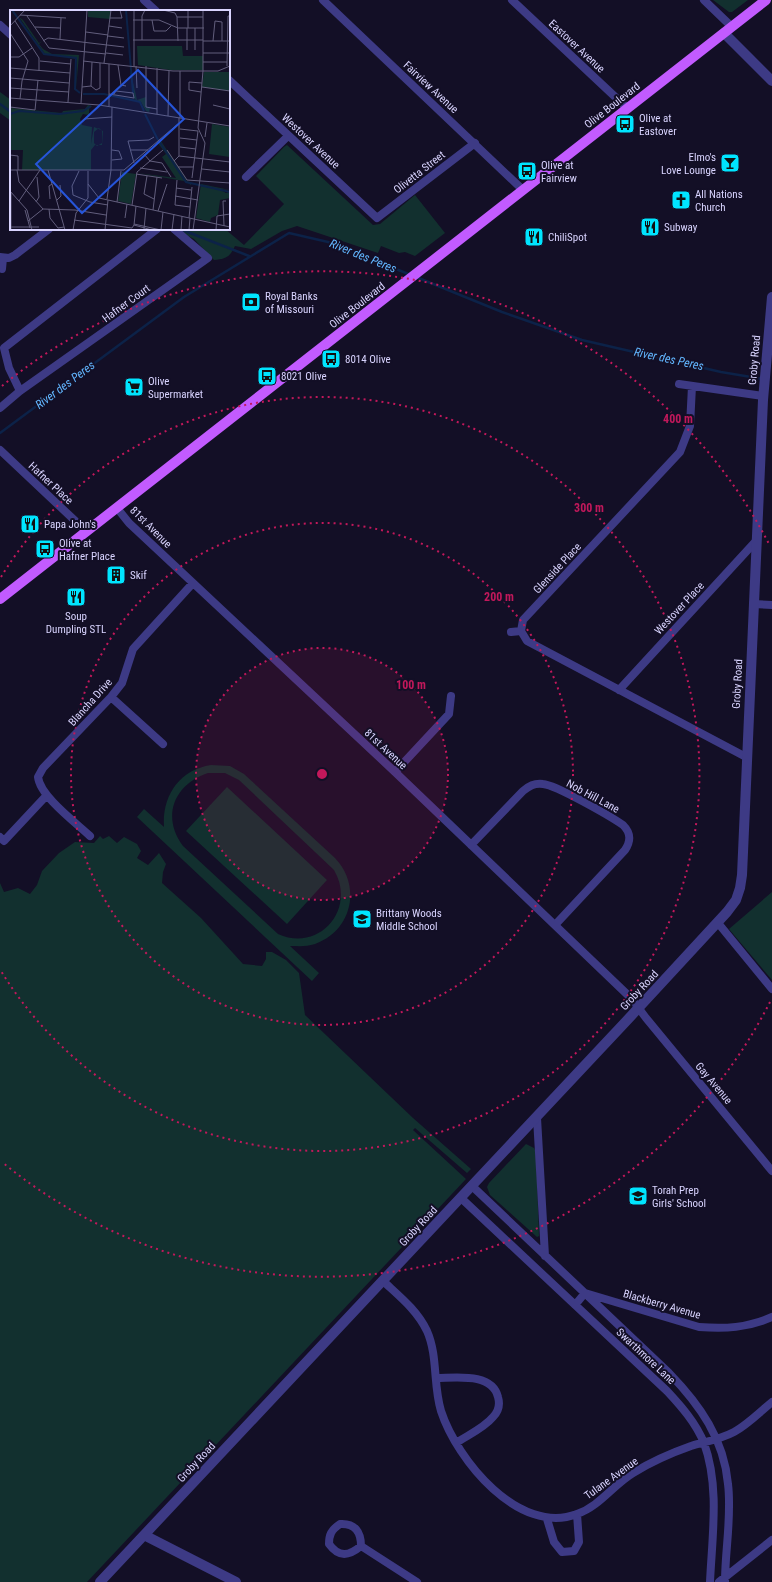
<svg xmlns="http://www.w3.org/2000/svg" width="772" height="1582" font-family="'Roboto Condensed',sans-serif">
<style>
.green{fill:#12302f;fill-rule:evenodd}
.lines{fill:none;stroke-linecap:round;stroke-linejoin:round}
.stream{stroke:#0c2248;stroke-width:2.5}
.minor{stroke:#3d3a85;stroke-width:8}
.tertiary{stroke:#3d3a85;stroke-width:10}
.primary{stroke:#c25bff;stroke-width:10}
.ring{fill:none;stroke:#c2185b;stroke-width:2;stroke-dasharray:2 4}
.labels{text-anchor:middle;stroke-width:4;stroke-linejoin:round;paint-order:stroke}
.street-label{font-size:11px;fill:#d9d4ff;stroke:#130f26}
.poi-label{font-size:11px;fill:#d9d4ff;stroke:#130f26;text-anchor:start}
.water-label{font-size:12px;font-style:italic;fill:#62b6ff;stroke:#130f26}
.inset-river{fill:none;stroke:#0c2248;stroke-width:2}
.inset-road{fill:none;stroke:#625e7d;stroke-width:1}
.view{fill:#2655da;fill-opacity:0.15;stroke:#2655da;stroke-width:2}
.inset-edge{fill:none;stroke:#d9d4ff;stroke-width:2}
.centre{fill:#c2185b;stroke:#130f26;stroke-width:2}
.ring-label{font-size:12px;text-anchor:middle;font-weight:bold;fill:#c2185b;stroke:#130f26;stroke-width:4;stroke-linejoin:round;paint-order:stroke}
</style>
<rect width="100%" height="100%" fill="#130f26"/>
<!-- green -->
<path class="green" d="M713,0h35l-16,12h-3z
M0,92l11,8v21l-11,-8z
M287,145l86,80 7,-1 35,-29 30,38 -30,23 -10,-4 -6,1 -18,-7 -3,7 -81,-27 -15,5 -31,18 -16,-3c-5,11 -9,13 -21,14l-20,-21 -20,-10h51l19,16 40,-41 -28,-28 28,-29z
M211,765l19,1 14,8 91,84c27,28 17,73 -20,86 -9,3 -17,2 -25,2l29,27 -7,8 -175,-164 7,-8 20,18c-2,-31 15,-57 47,-62zM208,773h17l14,7 95,90c23,39 -15,83 -56,64l-95,-88c-22,-29 -9,-62 25,-73z
M227,787l100,93 -40,44 -101,-93z
M100,836l3,3 6,-3 8,7 7,-6 13,7 4,7 -4,7 11,7 11,-12 7,11 -3,8 -1,11 39,35 42,46 19,2 4,-7v-7h6l14,8 13,13 6,42 108,103 58,51 -4,4 -52,-45 -2,2 53,49 -379,403h-87v-699l4,9 14,-4 12,6 7,-9 5,-14 17,-18 16,-11 19,1z
M772,892v88l-43,-51z
M526,1144l8,4 2,4 3,84 -2,1 -47,-42 -3,-8 2,-4z"/>
<g class="lines">
<!-- stream -->
<path class="stream" d="M0,104l11,8
M180,229l69,27
M416,277l86,35 80,28 139,32 42,7
M0,433l184,-136 105,-64 39,9 83,33"/>
<!-- minor -->
<path class="minor" d="M144,0l12,11
M323,0l200,190
M512,0l115,108
M704,0l28,27
M0,25l11,10
M229,80l148,138 98,-75
M246,177l42,-41
M0,257l9,1 6,-3 34,-26
M2,269l1,-11
M679,384l84,12
M692,386l-2,40 -10,26 -157,168 -2,11 6,10 219,116
M20,391l-11,-23 -5,-20 153,-119
M0,408l20,-17 188,-133 -34,-29
M0,450l87,82
M117,508l12,15 266,249 237,227 14,19 126,153
M753,604l19,1
M511,632l10,-1
M619,690l137,-149
M111,697l52,47
M395,772l54,-58 2,-18
M90,836c-15,-14 -50,-40 -52,-59l5,-9 68,-71 11,-14 11,-34 60,-66
M0,837l4,4 43,-46
M471,845l52,-54c6,-5 11,-8 20,-7 13,1 67,32 80,41 8,8 8,16 2,25l-70,75
M718,923l54,66
M537,1118l8,138
M472,1186l197,187c31,32 55,66 59,111 4,32 -3,66 -3,98
M461,1198l206,193c14,15 29,32 37,52 16,44 8,94 6,139
M383,1281c16,15 34,29 44,50 11,25 6,54 14,80 16,49 78,125 136,103 23,-8 36,-29 56,-41 18,-11 38,-20 58,-27 14,-4 30,-7 43,-14 13,-7 26,-20 38,-30
M575,1305l10,-12 114,34c26,2 48,1 73,-10
M436,1378c19,0 56,-6 62,19 2,7 1,14 -5,20 -9,11 -25,18 -37,26
M547,1519l7,23 8,10 12,-1 5,-9 -2,-28
M340,1524c15,-1 21,8 21,22 -12,10 -22,12 -32,-2 0,-9 2,-14 11,-20z
M361,1546l56,36
M719,1582l53,-42"/>
<!-- tertiary -->
<path class="tertiary" d="M724,33l48,48
M144,1535l92,47
M100,1582l531,-566 96,-104 9,-12 4,-12 2,-13 21,-475 9,-103"/>
<!-- primary -->
<path class="primary" d="M0,599l766,-599"/>
</g>
<!-- distance rings -->
<circle cx="322" cy="774" r="126" fill="#c2185b" fill-opacity=".12"/>
<g class="ring">
<circle cx="322" cy="774" r="126"/>
<circle cx="322" cy="774" r="251"/>
<path d="M1 577A377 377 0 1 1 1 971"/>
<path d="M770 1002A503 503 0 0 1 2 1162M2 386A503 503 0 0 1 770 546"/>
</g>
<!-- icons -->
<defs>
<symbol id="bus-square" viewBox="-11 -11 22 22"><rect x="-9" y="-9" width="18" height="18" rx="4" fill="#00e5ff" stroke="#130f26"/><path d="M-5-6H5V4H4V6H2V4H-2V6H-4V4H-5ZM-3.5-4V0h7V-4ZM-3.5 1.2v1.5H-2V1.2ZM2 1.2v1.5H3.5V1.2Z" fill="#111"/></symbol>
<symbol id="bar-square" viewBox="-11 -11 22 22"><rect x="-9" y="-9" width="18" height="18" rx="4" fill="#00e5ff" stroke="#130f26"/><path d="M-6-5H6L.8 .8V4.5H3.5V6h-7V4.5H-.8V.8Z" fill="#111"/></symbol>
<symbol id="church-square" viewBox="-11 -11 22 22"><rect x="-9" y="-9" width="18" height="18" rx="4" fill="#00e5ff" stroke="#130f26"/><path d="M-1.2-6h2.4v3.5h3.3v2.4h-3.3V6h-2.4V-.1h-3.3v-2.4h3.3Z" fill="#111"/></symbol>
<symbol id="restaurant-square" viewBox="-11 -11 22 22"><rect x="-9" y="-9" width="18" height="18" rx="4" fill="#00e5ff" stroke="#130f26"/><path d="M-5-6h1v4h1v-4h1v4h1v-4h1v5L-1.5 .5V6h-2V.5L-5-1ZM5-6V6H3V1.5H1.5Q1.5-4 5-6Z" fill="#111"/></symbol>
<symbol id="bank-square" viewBox="-11 -11 22 22"><rect x="-9" y="-9" width="18" height="18" rx="4" fill="#00e5ff" stroke="#130f26"/><path d="M-6-4H6V4H-6ZM0-2.3a2.3 2.3 0 1 0 0 4.6a2.3 2.3 0 1 0 0-4.6Z" fill="#111"/></symbol>
<symbol id="supermarket-square" viewBox="-11 -11 22 22"><rect x="-9" y="-9" width="18" height="18" rx="4" fill="#00e5ff" stroke="#130f26"/><path d="M-6-5.5h2.5l.6 2H6L4.5 2H-2.5L-4.4-4H-6ZM-1.5 3.2a1.3 1.3 0 1 0 .1 0ZM3 3.2a1.3 1.3 0 1 0 .1 0Z" fill="#111"/></symbol>
<symbol id="building-square" viewBox="-11 -11 22 22"><rect x="-9" y="-9" width="18" height="18" rx="4" fill="#00e5ff" stroke="#130f26"/><path d="M-4-6H4V6H1V3H-1V6H-4ZM-2.5-4.3h1.7v1.8h-1.7ZM.8-4.3h1.7v1.8H.8ZM-2.5-1h1.7V.8h-1.7ZM.8-1h1.7V.8H.8Z" fill="#111"/></symbol>
<symbol id="school-square" viewBox="-11 -11 22 22"><rect x="-9" y="-9" width="18" height="18" rx="4" fill="#00e5ff" stroke="#130f26"/><path d="M0-5L7-2L0 1L-7-2ZM-4 1L0 2.5L4 1V4Q0 6-4 4Z" fill="#111"/></symbol>
</defs>
<g fill-rule="evenodd">
<use href="#bus-square" x="614" y="113" width="22" height="22"/>
<use href="#bar-square" x="719" y="152" width="22" height="22"/>
<use href="#bus-square" x="516" y="160" width="22" height="22"/>
<use href="#church-square" x="670" y="189" width="22" height="22"/>
<use href="#restaurant-square" x="639" y="216" width="22" height="22"/>
<use href="#restaurant-square" x="523" y="226" width="22" height="22"/>
<use href="#bank-square" x="240" y="291" width="22" height="22"/>
<use href="#bus-square" x="320" y="348" width="22" height="22"/>
<use href="#bus-square" x="256" y="365" width="22" height="22"/>
<use href="#supermarket-square" x="123" y="376" width="22" height="22"/>
<use href="#restaurant-square" x="19" y="513" width="22" height="22"/>
<use href="#bus-square" x="34" y="538" width="22" height="22"/>
<use href="#building-square" x="105" y="564" width="22" height="22"/>
<use href="#restaurant-square" x="65" y="586" width="22" height="22"/>
<use href="#school-square" x="351" y="908" width="22" height="22"/>
<use href="#school-square" x="627" y="1185" width="22" height="22"/>
</g>
<g class="labels">
<!-- street labels -->
<g class="street-label">
<text transform="translate(577 46) rotate(43)" y="4">Eastover Avenue</text>
<text transform="translate(431 87) rotate(43)" y="4">Fairview Avenue</text>
<text transform="translate(612 105) rotate(-38)" y="4">Olive Boulevard</text>
<text transform="translate(311 141) rotate(43)" y="4">Westover Avenue</text>
<text transform="translate(419 172) rotate(-38)" y="4">Olivetta Street</text>
<text transform="translate(126 303) rotate(-36)" y="4">Hafner Court</text>
<text transform="translate(357 305) rotate(-38)" y="4">Olive Boulevard</text>
<text transform="translate(754 360) rotate(-85)" y="4">Groby Road</text>
<text transform="translate(51 483) rotate(43)" y="4">Hafner Place</text>
<text transform="translate(151 527) rotate(45)" y="4">81st Avenue</text>
<text transform="translate(557 568) rotate(-47)" y="4">Glenside Place</text>
<text transform="translate(679 608) rotate(-47)" y="4">Westover Place</text>
<text transform="translate(737 684) rotate(-87)" y="4">Groby Road</text>
<text transform="translate(90 702) rotate(-48)" y="4">Blancha Drive</text>
<text transform="translate(386 749) rotate(43)" y="4">81st Avenue</text>
<text transform="translate(593 796) rotate(28)" y="4">Nob Hill Lane</text>
<text transform="translate(639 990) rotate(-47)" y="4">Groby Road</text>
<text transform="translate(714 1083) rotate(50)" y="4">Gay Avenue</text>
<text transform="translate(418 1226) rotate(-47)" y="4">Groby Road</text>
<text transform="translate(662 1304) rotate(16)" y="4">Blackberry Avenue</text>
<text transform="translate(646 1356) rotate(43)" y="4">Swarthmore Lane</text>
<text transform="translate(196 1462) rotate(-47)" y="4">Groby Road</text>
<text transform="translate(611 1478) rotate(-36)" y="4">Tulane Avenue</text>
</g>
<!-- poi labels -->
<g class="poi-label">
<text x="639" y="122">Olive at<tspan x="639" dy="13">Eastover</tspan></text>
<text x="716" y="161" text-anchor="end">Elmo's<tspan x="716" dy="13">Love Lounge</tspan></text>
<text x="541" y="169">Olive at<tspan x="541" dy="13">Fairview</tspan></text>
<text x="695" y="198">All Nations<tspan x="695" dy="13">Church</tspan></text>
<text x="664" y="231">Subway</text>
<text x="548" y="241">ChiliSpot</text>
<text x="265" y="300">Royal Banks<tspan x="265" dy="13">of Missouri</tspan></text>
<text x="345" y="363">8014 Olive</text>
<text x="281" y="380">8021 Olive</text>
<text x="148" y="385">Olive<tspan x="148" dy="13">Supermarket</tspan></text>
<text x="44" y="528">Papa John's</text>
<text x="59" y="547">Olive at<tspan x="59" dy="13">Hafner Place</tspan></text>
<text x="130" y="579">Skif</text>
<text x="76" y="620" text-anchor="middle">Soup<tspan x="76" dy="13">Dumpling STL</tspan></text>
<text x="376" y="917">Brittany Woods<tspan x="376" dy="13">Middle School</tspan></text>
<text x="652" y="1194">Torah Prep<tspan x="652" dy="13">Girls' School</tspan></text>
</g>
<!-- water labels -->
<g class="water-label">
<text transform="translate(363 256) rotate(22)" y="4">River des Peres</text>
<text transform="translate(669 359) rotate(12)" y="4">River des Peres</text>
<text transform="translate(65 385) rotate(-37)" y="4">River des Peres</text>
</g>
</g>
<!-- overview -->
<g transform="translate(10 10)">
<rect width="220" height="220" fill="#130f26"/>
<path d="M78,0h23l-1,9 -22,-2zM9,7l4,3 16,23 3,-2 -3,3 4,5 9,5 27,1 -3,34 5,3 -5,-3 1,-31 -32,-4zM127,36h45l1,10h20v14h-33l-32,-5zM120,59l7,31 9,-3v10l4,1 -1,4 -3,-1 -5,-9 -7,-3zM194,62h26v19l-28,-4zM78,95l4,1 -3,3v6l-6,-1 -3,5 2,6 10,2 -1,17 3,-17 9,4 -1,14h-7l-4,5v20h-69l1,-20h-13v-42l52,5 1,-2 22,-2zM89,118l3,3v12l-5,3 -3,-3v-11zM202,114l18,3v30l-21,-3zM151,131l26,40 4,2v2l-7,-4 -47,-8 39,5 -14,-21 4,-3 1,3 -1,-3 -8,-11zM112,162l14,2 -5,30 -13,-3zM191,174l29,6 -11,-1 7,4 4,-1v6l-10,2 -2,15 -7,3 -1,4 -14,-4z" fill="#12302f" fill-rule="evenodd"/>
<path class="inset-river" d="M2,0l32,44 32,4 -1,31 5,4M116,0l7,83M73,84h21l32,7 4,1 4,9M0,104l9,-3 40,3 24,-3 8,-5M135,104l12,24 29,44 44,10"/>
<path class="inset-road" d="M153,0l12,3 2,4h26M10,5l46,3M17,6l22,32 57,6M167,7l1,24M100,8h12l-2,-8M123,10h26l19,8h26M142,10l2,11h12l5,-5M5,11l24,37v13M0,16l15,-16M99,16l13,2M25,17l25,1M177,18v22M178,18v-18M185,18v22M76,22l22,3M0,23l18,28 -6,20 -2,18M98,26l16,2M50,29l1,-21M123,30h70M132,30v-24l3,-6M33,31l5,-3 76,9M193,31h27M203,31l2,-20 7,1v19M96,43l17,2M193,43h27M0,47h9l13,-9M30,51l31,3M73,51l90,10h45l12,-5M193,52h24M94,53l7,-53M108,55l3,20 5,1M126,56l1,22M136,56v41l11,2M217,56l1,-50h2M124,57v-57M0,58l60,5M0,68l59,5M81,76l1,-24M72,77l9,-1 5,4 4,-2v-25M192,77l28,4M0,78l59,4M191,82l-12,-2v-8l13,1M99,84l25,4 -1,-5 -17,-2 -2,3M0,88l89,7 131,21M58,92l3,-43M71,93l6,-93M203,95l17,4M99,96v-42M0,97l25,3 3,-30M147,104v-46M158,106l1,-45M170,108v-47M74,109l28,-2M170,119l18,2 -6,47M195,127l2,-14M170,128l17,2M170,137l16,2M121,140h17M157,140l20,30 43,3M134,144l6,7 12,2 9,14M0,145l8,1v14M169,146l51,6M102,150l10,-1 -3,-8 -7,-1M164,151l5,-5v-38M124,153l-6,-22 21,-1 5,-3M168,157h15M130,158l27,4M192,159l28,3M0,160h114l55,-47M7,160l2,12 24,27M38,160l17,60M69,161l-7,15 1,9 17,7 18,3M126,164l26,4M137,166l-3,18 10,5M167,170l-2,25 15,2M78,174l11,14 131,29M166,178l15,2M0,181l17,19 5,20M165,186l23,4M40,189l-1,-13 3,-2M97,189l4,-29 1,-63M47,190l4,-4 -1,-11M9,191l21,-31M26,192l3,-5 -2,-20M107,192l4,-31M122,195l5,-33 26,-22M39,199l1,9 8,10 6,-1M15,200l5,18M143,200l4,-33M148,201l9,-27M115,208l2,-14M179,208l3,-31M64,210l58,8 2,-3M18,211l15,-12 32,1 31,5M124,214l27,6 2,-18M124,215l2,-19M124,215l18,5M214,216l-1,-25h3M0,217h29M134,219l2,-21M1,220v-38M63,220l3,-17 12,-15v-27M95,220l3,-30M162,220l2,-16M171,220l1,-14M179,220l1,-12M183,220l12,-87 -7,-15 5,-57v-61M206,220l1,-14 13,-2"/>
<path class="view" d="M128,60l46,49 -102,94 -46,-49z"/>
<rect width="220" height="220" class="inset-edge"/>
</g>
<circle cx="322" cy="774" r="6" class="centre"/>
<g class="ring-label">
<text x="678" y="423">400 m</text>
<text x="589" y="512">300 m</text>
<text x="499" y="601">200 m</text>
<text x="411" y="689">100 m</text>
</g>
</svg>
